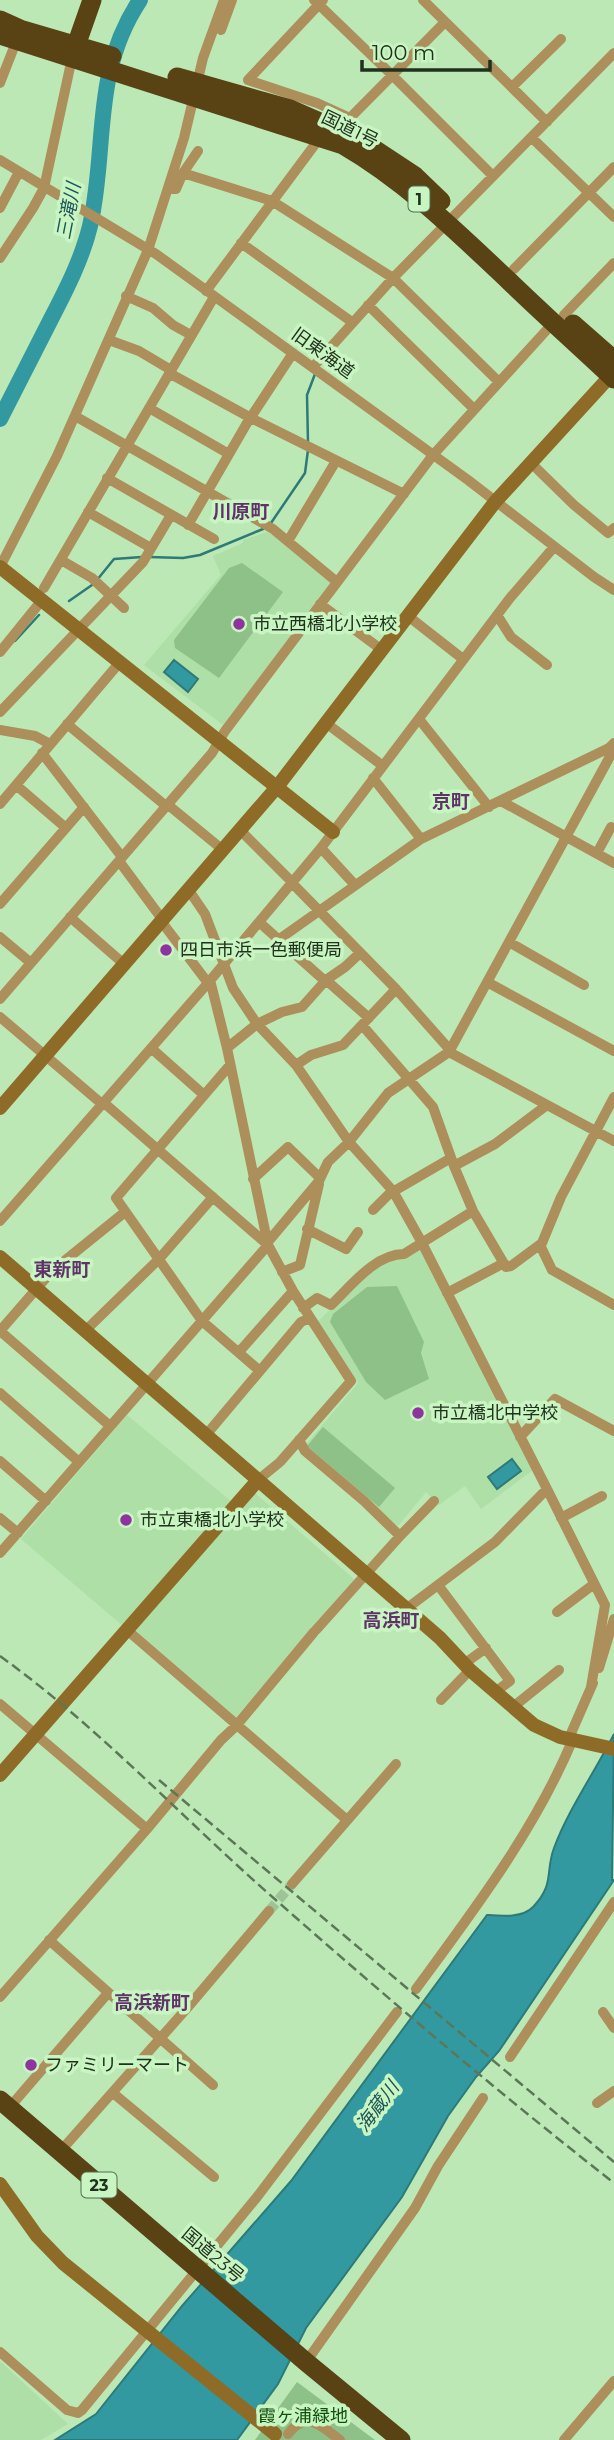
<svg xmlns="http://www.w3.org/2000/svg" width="614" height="2440" font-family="Montserrat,'Noto Sans JP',sans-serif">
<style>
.built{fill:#aedfa7}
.green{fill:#8ec188}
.water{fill:#3399a0;stroke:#2d7a79;stroke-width:2}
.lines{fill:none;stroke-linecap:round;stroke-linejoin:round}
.stream{stroke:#2d7a79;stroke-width:2.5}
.river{stroke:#3399a0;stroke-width:16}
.street-tunnel{stroke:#9dc397;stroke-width:10;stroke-dasharray:10 5;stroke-linecap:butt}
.street{stroke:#ac8f5a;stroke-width:10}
.secondary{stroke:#8e6c27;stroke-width:14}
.highway{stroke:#594213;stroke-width:19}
.rail{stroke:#5c7758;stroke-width:2.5;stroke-dasharray:10 5;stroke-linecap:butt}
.poi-dot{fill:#8f339e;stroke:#c8f5c2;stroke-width:2.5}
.labels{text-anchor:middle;stroke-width:7;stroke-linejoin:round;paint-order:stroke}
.shield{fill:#c8f5c2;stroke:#526c4e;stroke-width:2}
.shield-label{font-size:16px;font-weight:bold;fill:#20311d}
.street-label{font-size:18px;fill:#20311d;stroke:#c8f5c2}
.poi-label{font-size:18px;fill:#20311d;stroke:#c8f5c2;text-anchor:start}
.park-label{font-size:18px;fill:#114f0b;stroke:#c8f5c2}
.water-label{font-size:19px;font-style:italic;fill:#1d5559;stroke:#c8f5c2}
.neighbourhood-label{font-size:19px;font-weight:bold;fill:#603368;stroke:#c8f5c2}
</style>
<rect width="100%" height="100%" fill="#bce8b6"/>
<!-- built -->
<path class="built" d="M267,532l11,6 53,45 -108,142 -79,-60 77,-90 -8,-19 30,-13v-3z
M420,1249l113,221 -52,39 -16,-23 -26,19 -13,-13 -28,34 -91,-78v-5l51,-60 -42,-60 50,-47 26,-17z
M127,1415l105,87 -108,125 -103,-88z
M254,1492l101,88 -120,138 -101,-89z
M0,2361l68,63 -27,16h-41z"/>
<!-- green -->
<path class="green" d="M242,563l41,29 -64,86 -44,-30 -1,-8 55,-72z
M397,1286l27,56 -3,11 8,26 -44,21 -19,-18 -36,-60 3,-8 34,-27z
M323,1427l72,61 -16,19 -72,-61z
M297,2382l78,58h-120z"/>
<!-- water -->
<path class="water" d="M174,660l24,19 -10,13 -24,-20z
M512,1459l9,12 -24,18 -9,-12z
M614,1734l-2,146h2l-115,171 -23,26 -28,39 -46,81 -96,131 -28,56 -41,56h-182l41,-26 86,-108 109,-125 196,-266c14,1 36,3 46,-8 22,-23 12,-35 21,-59 15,-40 41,-76 60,-114z"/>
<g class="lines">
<!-- stream -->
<path class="stream" d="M308,443l-1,-48 8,-21
M271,523l34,-50 3,-23
M149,557l34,1 17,-3 63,-26
M97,580l17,-21 28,-2
M69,601l23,-16
M15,641l24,-26"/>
<!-- river -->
<path class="river" d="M0,419c17,-33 34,-66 51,-100 15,-29 31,-60 39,-93 18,-80 1,-152 50,-226"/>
<!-- street-tunnel -->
<path class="street-tunnel" d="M269,1911l23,-27"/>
<!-- street -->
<path class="street" d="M314,0l78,75 101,101
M323,0l-75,80 69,23 33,15
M423,0l124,122
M221,30l11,-30
M0,83l16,-41
M512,87l49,-48
M346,122l99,-100
M532,138l82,79
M0,160l156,94 312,226 126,97 20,13
M183,173l15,-22
M172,189h4l7,-16 89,28 121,77 106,104
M0,208l19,-36
M241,243l111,79
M0,258l33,-50 11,-20 28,-130
M514,269l100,-102
M206,291l110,-148 3,-8
M126,296l27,12 20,17 18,10
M368,305l106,104
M564,315l50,-52
M109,340l30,11 32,19
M313,367l80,-89 221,-225
M169,373l82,45 153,76
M149,408l80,46
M75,416l198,113 64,53
M530,462l44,43 34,28 6,-5
M107,478l107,61
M88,512l63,36
M188,525l59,-102 46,-70
M288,541l48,-80
M61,560l31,18 32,30
M0,567l57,-111 91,-206 36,-112 19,-80 21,-58
M44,588l170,-291
M320,604l62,46
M497,615l14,22 36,28
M408,616l55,43
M0,652l38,-47
M0,712l143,-150 28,-47
M419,719l70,88
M326,723l57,43
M67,724l99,82
M0,730l35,6 15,8
M42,753l80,104
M373,778l48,61
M16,785l50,43
M501,801l113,62
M0,804l120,-142
M167,804l56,46
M240,830l52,52
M321,848l34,37
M597,853l14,-26
M119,861l43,58
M291,882l105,107 54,61
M188,889l17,25 28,74 24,36 39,41 53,77 44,49 28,50 126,248 58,116 -14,82
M0,904l84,-97
M70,917l54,47
M161,921l47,62
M259,922l66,59
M0,937l31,26
M278,940l143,-101 188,-91 5,-5
M509,942l75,43
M210,980l17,68
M326,980l43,38
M487,982l127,69
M0,999l212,-246 13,-22 208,-276 120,-132
M0,1017l102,87
M362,1025l71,82 21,59 19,45 33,56 5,-1 31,-23 19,-46 53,-100
M151,1048l53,47
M449,1052l165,89
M230,1065l-114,133 86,123 58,50
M296,1065l15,-10 32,-10 53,-56
M103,1102l165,143
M454,1166l41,-22 52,-39
M253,1179l35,-32 32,31
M373,1210l16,-16 62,-36
M0,1221l208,-238 113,-135 189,-250 44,-51
M307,1229l39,20 12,-17
M267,1243l52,-62 9,-19 21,-20 39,-49 61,-41 165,-303
M540,1245l12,25 62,35
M282,1272l18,-7 19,-81
M447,1293l57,-30
M303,1308l14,-10 14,7c20,-19 44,-51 73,-51l69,-43
M86,1330l73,-71 54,-62
M239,1352l54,-61
M0,1393l79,69
M110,1426l-110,-95 52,-60 73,-59
M206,1435l95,-113 9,-4
M520,1437l35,-38 59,32
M299,1440l6,11 59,50 36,35 -84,94
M0,1461l46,40
M258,1480l22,-18 71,-81 -58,-90 -25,-46 -41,-197 30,-24 25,-12 20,-5 24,-27 19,-13 15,-14
M0,1518l18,15
M561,1518l41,-22
M400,1536l34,-35
M0,1553l268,-308
M438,1585l72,96 -15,11
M406,1609l89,-67 52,-53
M557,1612l37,-28
M127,1630l220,190
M464,1664l22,-16
M599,1668l15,-49
M441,1700l29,-30
M0,1704l147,125
M513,1707l46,-37
M569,1738l24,-55
M292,1884l104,-120
M49,1940l164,145
M416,1989c58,-79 119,-159 157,-250
M0,1997l147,-168 74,-89 15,-14 78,-94
M603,2012l11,16
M510,2057l104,-155
M113,2093l101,84
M597,2103l17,-12
M9,2108l99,-115
M65,2146l123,-139 81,-96
M0,2352l67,58 11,3 4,-3 175,-213 140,-185
M306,2362l109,-154 23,-42 45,-68
M288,2434c19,-25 33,-8 52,6
M564,2440l50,-59"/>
<!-- secondary -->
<path class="secondary" d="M0,567l333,265
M0,1108l277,-321 218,-285 119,-130
M0,1257l258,223 -258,295
M258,1480l182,158 30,32 64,55 26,12 54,12
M0,2184l37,52 26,27 212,171"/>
<!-- highway -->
<path class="highway" d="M0,20l20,9 92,27
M0,35l343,110c62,36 113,86 165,135 35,34 71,66 106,99
M72,57l20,-57
M177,77l113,32 48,21
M365,143l50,33 26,25
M573,324l41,36
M0,2100l306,262 95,78"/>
<!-- rail -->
<path class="rail" d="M0,1656c100,72 184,164 277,245 110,97 222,192 337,282
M159,1780l455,382"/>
</g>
<!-- markers -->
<g class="poi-dot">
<circle cx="239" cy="624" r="7"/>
<circle cx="166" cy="950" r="7"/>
<circle cx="418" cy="1413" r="7"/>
<circle cx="126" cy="1520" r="7"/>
<circle cx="31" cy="2065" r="7"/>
</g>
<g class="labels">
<!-- shield labels -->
<g class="shield">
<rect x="408.5" y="186.5" width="21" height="25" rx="5"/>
<rect x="81.5" y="2172.5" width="35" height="25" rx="5"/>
</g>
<g class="shield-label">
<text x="419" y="205">1</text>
<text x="99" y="2191">23</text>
</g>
<!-- street labels -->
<g class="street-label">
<text transform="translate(350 129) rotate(26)" y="6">国道1号</text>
<text transform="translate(323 353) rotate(36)" y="6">旧東海道</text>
<text transform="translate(213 2255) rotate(40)" y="6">国道23号</text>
</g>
<!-- poi labels -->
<g class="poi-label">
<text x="253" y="630">市立西橋北小学校</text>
<text x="180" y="956">四日市浜一色郵便局</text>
<text x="432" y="1419">市立橋北中学校</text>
<text x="140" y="1526">市立東橋北小学校</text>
<text x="45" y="2071">ファミリーマート</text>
</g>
<!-- park labels -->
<g class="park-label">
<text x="303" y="2422">霞ヶ浦緑地</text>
</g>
<!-- water labels -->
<g class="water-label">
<text transform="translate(68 211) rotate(-79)" y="7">三滝川</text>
<text transform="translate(377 2106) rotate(-53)" y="7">海蔵川</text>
</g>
<!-- neighbourhood labels -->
<g class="neighbourhood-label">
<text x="241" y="518">川原町</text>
<text x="451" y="808">京町</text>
<text x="62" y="1276">東新町</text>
<text x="391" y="1627">高浜町</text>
<text x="152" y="2009">高浜新町</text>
</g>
</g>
<!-- scale -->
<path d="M362 60v10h128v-10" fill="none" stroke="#20311d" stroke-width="3.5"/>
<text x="372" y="60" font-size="21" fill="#20311d" stroke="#c8f5c2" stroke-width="5" paint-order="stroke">100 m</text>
</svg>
